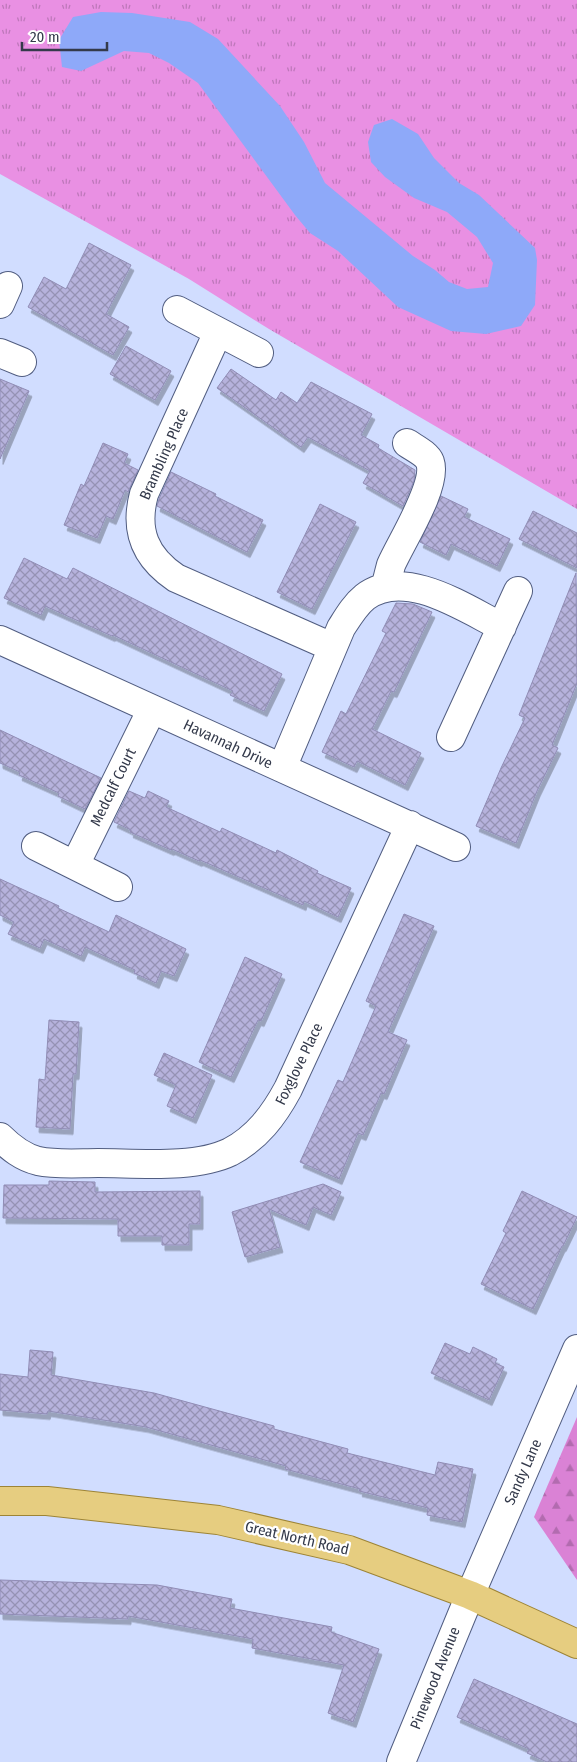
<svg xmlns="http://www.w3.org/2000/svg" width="577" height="1762" font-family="'Fira Sans Condensed',sans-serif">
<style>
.grass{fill:url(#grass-tufts)}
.forest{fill:url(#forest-firs)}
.water{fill:#8ea9f9}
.building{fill:url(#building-cross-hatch);stroke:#908cb5;filter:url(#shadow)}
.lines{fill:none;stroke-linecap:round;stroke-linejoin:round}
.minor-casing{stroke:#515d81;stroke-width:30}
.major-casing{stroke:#9d8436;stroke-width:30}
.minor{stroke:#fff;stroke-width:28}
.major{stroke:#e6cd80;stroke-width:28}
.labels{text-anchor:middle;stroke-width:4.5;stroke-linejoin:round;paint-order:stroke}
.street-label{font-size:15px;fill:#343a4b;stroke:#fff}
</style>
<defs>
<pattern id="grass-tufts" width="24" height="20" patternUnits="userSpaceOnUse" patternTransform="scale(1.25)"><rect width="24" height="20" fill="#e990e3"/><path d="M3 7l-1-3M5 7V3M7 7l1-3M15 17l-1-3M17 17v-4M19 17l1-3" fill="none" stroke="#be77ba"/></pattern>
<pattern id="forest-firs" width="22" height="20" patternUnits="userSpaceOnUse" patternTransform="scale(1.25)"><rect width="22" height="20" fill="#da82d5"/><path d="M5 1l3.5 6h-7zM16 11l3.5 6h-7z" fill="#b26baf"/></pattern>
<pattern id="building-cross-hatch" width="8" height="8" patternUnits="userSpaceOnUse" patternTransform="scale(1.25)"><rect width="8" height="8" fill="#b6b2dc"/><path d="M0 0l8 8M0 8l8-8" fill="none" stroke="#9592b4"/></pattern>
<filter id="shadow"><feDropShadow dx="3" dy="5.5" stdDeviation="0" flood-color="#0004"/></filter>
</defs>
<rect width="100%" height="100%" fill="#d1ddff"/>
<!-- grass -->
<path class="grass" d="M0,0h577v509l-308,-180 -80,-50 -189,-105z"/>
<!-- forest -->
<path class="forest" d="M577,1417v163l-43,-63z"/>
<!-- water -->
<path class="water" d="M101,12l31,1 58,9 28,17 62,67 24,36 21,41 88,73 22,14 14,12 18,7 21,-2 5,-24 -16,-26 -30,-25 -33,-14 -29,-21 -14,-15 -3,-20 6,-17 18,-6 26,15 16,24 25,25 20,12 56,53 2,12 -2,45 -14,21 -35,8 -35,-3 -53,-24 -60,-56 -28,-18 -15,-18 -97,-132 -29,-20 -20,-10 -25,-2 -43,20 -19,-4 -3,-27 14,-23z"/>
<!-- building -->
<path class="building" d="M89,243l42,22 -25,49 23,13 -16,28 -85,-48 16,-30 22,12z
M126,346l45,25 -16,29 -45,-26z
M231,369l45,31 5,-8 16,11 14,-21 61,32 -11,21 18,10 -1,3 37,22 -1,11 -11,25 -40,-23 7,-12 -62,-34 -7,10 -84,-59z
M0,379l29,12 -29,68z
M103,443l25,11 -4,9 14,7 -10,22 -3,-2 -12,29 -7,-3 -9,22 -33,-13 17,-41 3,2z
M171,472l45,22 -1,2 48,24 -16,32 -90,-46 2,-7z
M441,496l27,13 -4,8 46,22 -13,27 -46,-22 -5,11 -26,-13z
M320,504l36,18 -44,87 -35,-17z
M533,511l44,22v35l-58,-29z
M24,558l43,21 6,-11 209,106 -18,37 -34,-16 3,-4 -120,-56 -1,1 -67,-30 -4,9 -37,-17z
M576,573l1,110 -25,62 6,3 -21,43 -21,52 -40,-17 25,-58 24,-50 -6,-3z
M396,603l17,1 19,8 -38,80 -3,-1 -19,38 49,24 -16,32 -48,-24 -3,6 -32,-15 19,-41 5,3 40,-81 -4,-2z
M0,730l101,48 -16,31 -27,-13 1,-3 -40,-18 1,-3 -20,-9z
M129,791l16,7 3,-7 21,10 -3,6 54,25 2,-4 54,25 1,-3 41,21 -1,2 34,15 -13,29 -34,-16 -1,4 -103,-45 -1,1 -27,-12 -1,1 -41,-18 1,-2 -17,-8z
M0,879l59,27 -1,2 51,24 7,-17 70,34 -12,27 -13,-5 -5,12 -22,-10 1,-3 -50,-23 -4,9 -37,-17 -4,9 -32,-14 6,-12 -14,-7z
M404,914l30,12 -46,106 19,8 -23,54 -3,-1 -18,42 -5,-2 -19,46 -39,-17 38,-82 5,2 33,-76 -10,-5z
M245,957l37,17 -21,47 -3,-1 -27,57 -32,-15z
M49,1020l30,2 -3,52h-3l-3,55 -34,-2 3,-48 6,1z
M164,1053l48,22 -19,43 -26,-12 9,-21 -22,-10z
M49,1181l46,1v10l105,-1v33h-11v21h-27v-9h-44v-17l-115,-1 1,-33h45z
M323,1184l18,8 -10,23 -18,-8 -7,18 -37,-16 11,38 -35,10 -13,-45z
M522,1191l55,26 -14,29h-1l-29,63 -52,-25 25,-51 -3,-2z
M445,1343l25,11 3,-7 24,12 -2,4 9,4 -15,33 -58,-27z
M30,1350l23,2 -2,23 103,18 120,33v3l74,20 -1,4 88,22 3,-13 35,7 -11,53 -35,-7 1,-7 -69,-17 1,-2 -75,-20 1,-3 -140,-39 -98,-16 -1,3 -47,-4v-36l28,3z
M0,1580l157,5 75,14 -2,9 102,19 -1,5 48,17 -26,73 -25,-9 16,-48 -92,-17 1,-9 -125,-23v3l-128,-5z
M474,1679l103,45v38h-30l-20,-9 2,-4 -72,-32z"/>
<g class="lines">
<defs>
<path id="minor" d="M0,304l8,-18
M177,310l82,43
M218,332l-74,162c-10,37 1,63 32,84l156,69
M0,353l22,9
M385,588c2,-8 4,-15 6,-23 10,-23 47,-80 39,-103 -3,-8 -16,-14 -23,-19
M0,640l456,207
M451,737l67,-146
M282,768l59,-140c7,-11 14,-23 24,-31 40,-30 99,11 137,30
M36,846l82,41
M75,865l77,-156
M0,1137c11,11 22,20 38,24 19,4 41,2 60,2 39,0 97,6 132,-11 27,-14 44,-37 58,-63l122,-264
M401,1762l69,-167 107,-246"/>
<path id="major" d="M0,1501h47l171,19 131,30 121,45 107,49"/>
</defs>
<!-- minor casing -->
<use href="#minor" class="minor-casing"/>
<!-- major casing -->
<use href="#major" class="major-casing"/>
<!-- minor -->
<use href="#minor" class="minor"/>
<!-- major -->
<use href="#major" class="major"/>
</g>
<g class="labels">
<!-- street labels -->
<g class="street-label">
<text transform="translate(164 454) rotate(-66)" y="5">Brambling Place</text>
<text transform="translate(228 744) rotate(25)" y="5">Havannah Drive</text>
<text transform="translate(113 787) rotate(-64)" y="5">Medcalf Court</text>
<text transform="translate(299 1064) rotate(-64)" y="5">Foxglove Place</text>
<text transform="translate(523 1472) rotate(-66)" y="5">Sandy Lane</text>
<text transform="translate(297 1538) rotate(13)" y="5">Great North Road</text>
<text transform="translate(435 1678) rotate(-68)" y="5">Pinewood Avenue</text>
</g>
</g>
<!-- scale -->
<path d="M22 42v8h85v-8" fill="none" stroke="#343a4b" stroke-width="2.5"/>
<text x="30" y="42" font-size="15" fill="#343a4b" stroke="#ffffff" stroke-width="4" paint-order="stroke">20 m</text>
</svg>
